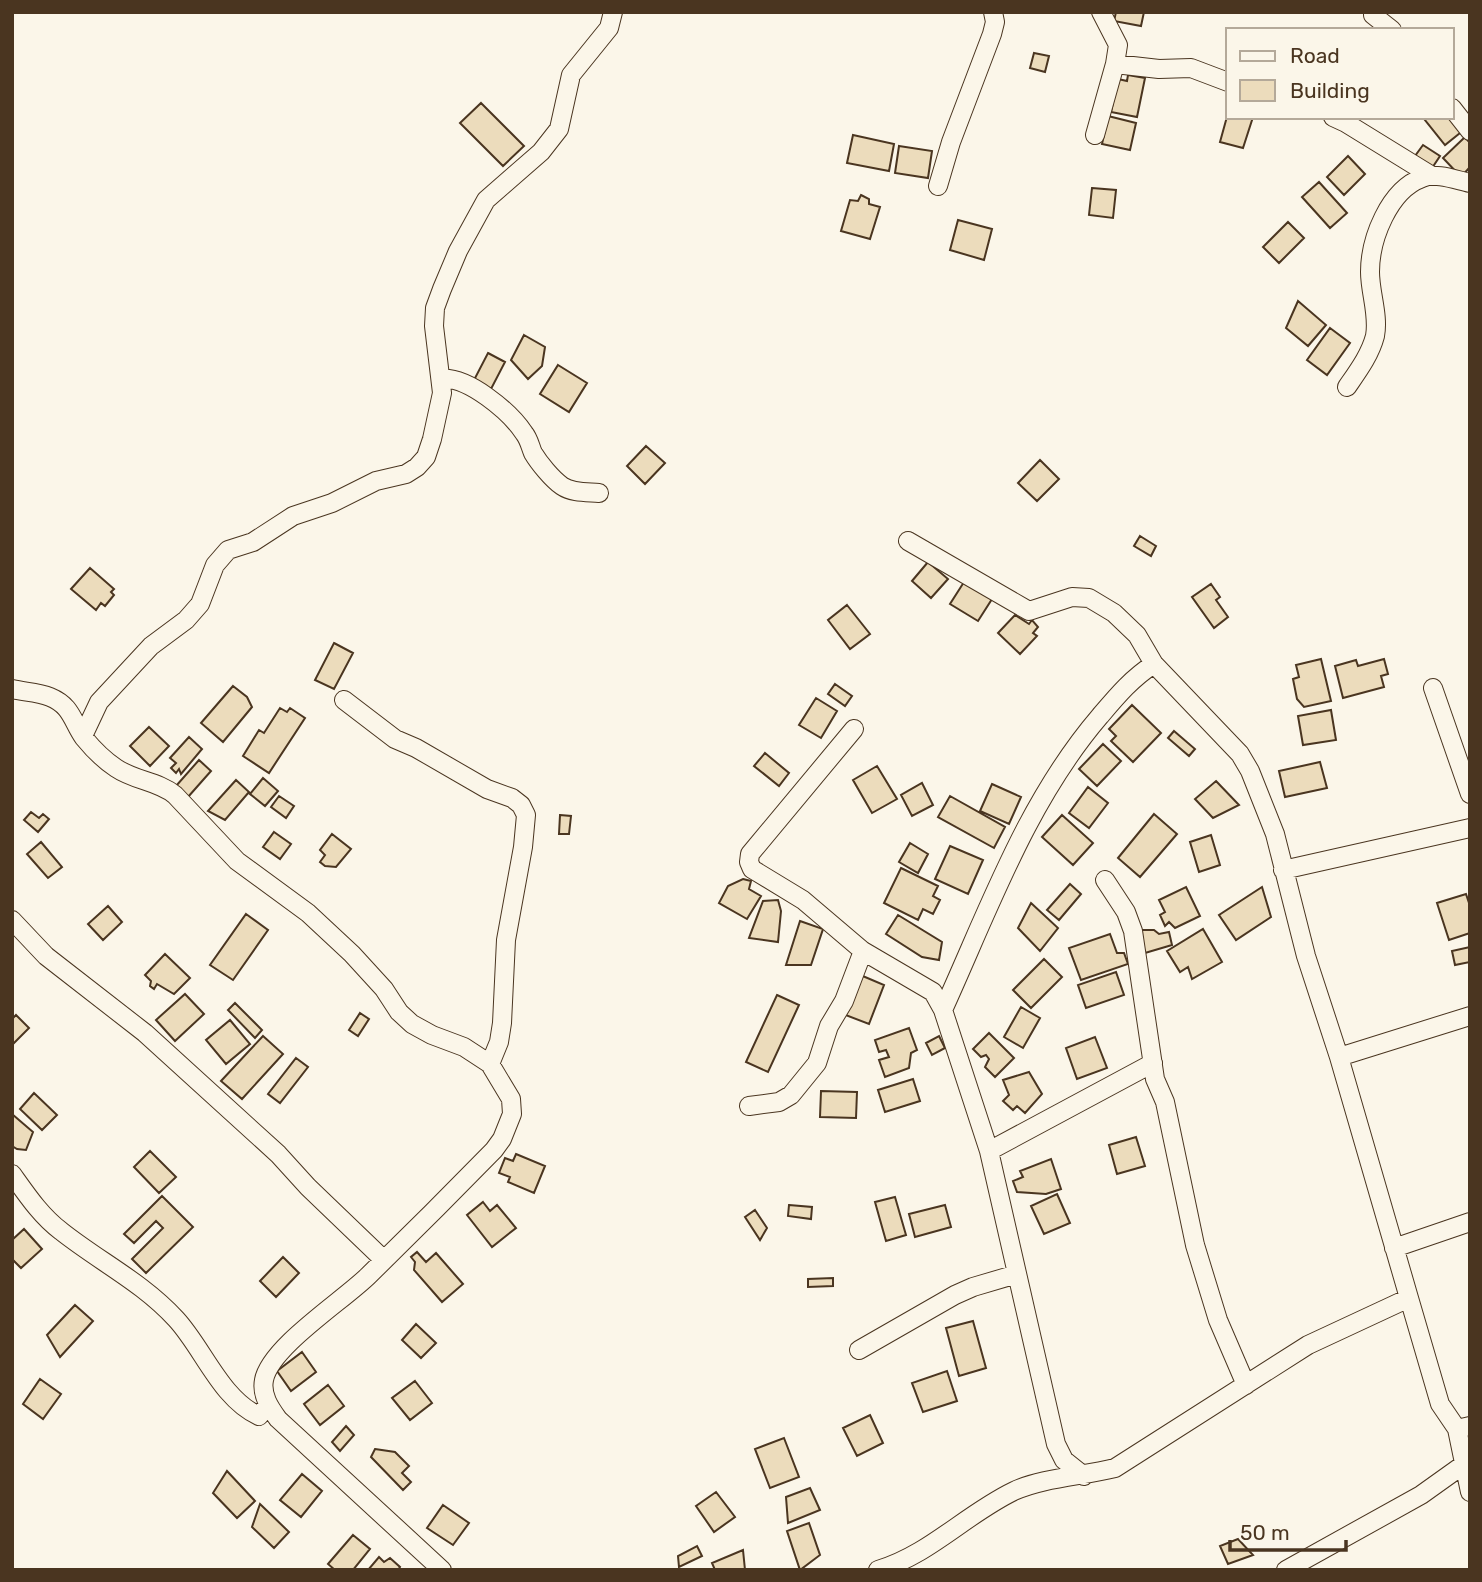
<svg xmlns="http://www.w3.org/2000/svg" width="1482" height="1582" font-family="Rubik,sans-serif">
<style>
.building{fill:#ecdcbc;stroke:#4a3520;stroke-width:2}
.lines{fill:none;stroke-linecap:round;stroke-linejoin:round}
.minor-casing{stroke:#4a3520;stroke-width:20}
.minor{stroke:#fbf6e9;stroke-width:18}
</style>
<rect width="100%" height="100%" fill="#fbf6e9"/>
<!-- building -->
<path class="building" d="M1116,12h28l-3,14 -27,-5z
M1034,53l15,3 -4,16 -15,-4z
M1128,75l17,3 -8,39 -26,-5 7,-33 9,2z
M481,103l43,43 -21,20 -43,-43z
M1228,113v4h25l-10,31 -23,-6z
M1108,116l28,7 -6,27 -28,-6z
M1428,117h24l13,12 -20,16 -20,-25z
M853,135l41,9 -5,27 -42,-8z
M1465,137l5,6v24l-9,10 -18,-19z
M1423,145l17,11 -8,12 -17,-12z
M899,146l33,5 -4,27 -33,-5z
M1348,156l17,18 -21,21 -17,-18z
M1319,182l28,31 -17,15 -28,-31z
M1092,188l24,2 -3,28 -24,-3z
M861,195l8,4v5l11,3 -10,32 -29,-8 9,-31 8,1z
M958,220l34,9 -8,31 -34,-10z
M1288,222l16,16 -25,25 -16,-16z
M1298,301l28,24 -18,21 -22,-18z
M1330,328l20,15 -23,32 -20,-15z
M524,335l21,12 -3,19 -14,13 -17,-19z
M488,353l17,9 -14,27 -17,-9z
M558,365l29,18 -18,29 -29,-18z
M646,446l19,17 -20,21 -18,-18z
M1040,460l19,19 -22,22 -19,-18z
M1140,536l16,10 -5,10 -17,-10z
M928,562l20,17 -17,19 -19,-17z
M90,568l24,21 -3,3 3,3 -9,11 -4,-3 -5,7 -25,-21z
M964,582l28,17 -14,22 -28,-17z
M1211,584l9,13 -4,3 12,17 -14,11 -22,-31z
M847,605l23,29 -20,15 -22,-29z
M1015,615l14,9 3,-4 6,7 -5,6 4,3 -17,18 -22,-21z
M334,643l19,10 -19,36 -19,-9z
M1321,659l10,42 -27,6 -7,-8 -4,-20 6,-2 -3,-12z
M1384,659l4,15 -7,2 3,11 -41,11 -8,-32 21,-6 2,6z
M835,684l17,12 -7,10 -17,-12z
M233,686l14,11 5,10 -29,35 -22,-19z
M816,698l21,13 -16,27 -22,-13z
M1132,705l29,28 -28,29 -22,-21 5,-5 -7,-7z
M280,708l7,4 3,-4 15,10 -36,55 -26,-17 16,-26 5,3z
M1331,710l5,30 -33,5 -5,-29z
M149,727l20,19 -19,20 -20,-20z
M1174,731l21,18 -6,7 -21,-18z
M189,737l13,12 -21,25 -2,-5 -3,4 -5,-5 5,-5 -6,-5z
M1103,744l18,17 -24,25 -18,-17z
M765,753l24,20 -10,13 -25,-20z
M199,760l12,11 -23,26 -12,-11z
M1320,762l7,26 -42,9 -6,-26z
M877,766l20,33 -25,14 -19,-33z
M263,778l15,13 -13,15 -15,-12z
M236,780l13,12 -24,28 -17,-9z
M1216,781l23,24 -26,13 -18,-19z
M922,783l11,22 -21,11 -11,-21z
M992,784l29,13 -12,27 -29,-13z
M1088,787l20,16 -19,25 -20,-15z
M279,796l15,10 -8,12 -15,-11z
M950,796l55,31 -11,21 -56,-31z
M31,812l8,6 4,-4 6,5 -11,13 -14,-12z
M1154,814l23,20 -37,43 -22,-19z
M560,815l11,1 -2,18h-10z
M1062,815l31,28 -20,22 -31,-28z
M274,832l17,12 -11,15 -17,-12z
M332,834l19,15 -15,18 -11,-1 -5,-4 5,-7 -5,-5z
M1211,835l9,30 -21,7 -9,-30z
M41,842l21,25 -14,11 -21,-24z
M910,843l18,11 -10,19 -19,-11z
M950,846l33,14 -15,34 -33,-15z
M901,868l37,18 -5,10 7,4 -7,14 -10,-5 -5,11 -34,-17z
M743,879l8,2 -2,8 12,7 -14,23 -28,-16 9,-17z
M1070,884l11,10 -22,26 -12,-10z
M1186,887l14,29 -25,12 -6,-6 -4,4 -5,-11 5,-3 -6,-12z
M1262,887l9,30 -35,23 -17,-25z
M1466,894l4,12v27l-21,7 -12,-37z
M778,900l3,11 -3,31 -29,-4 14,-37z
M1031,903l27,25 -18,23 -22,-23z
M108,906l14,16 -19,18 -15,-16z
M246,914l22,16 -35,50 -23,-15z
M898,915l44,27 -3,18 -17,-3 -36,-23z
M800,921l23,8 -12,36h-25z
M1203,929l19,33 -30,17 -4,-12 -8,5 -13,-21z
M1139,930h15l5,4 10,-2 3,13 -27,8z
M1110,934l7,19h7l4,11 -47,16 -12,-32z
M1470,947v15l-15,3 -3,-14z
M165,954l25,24 -16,16 -17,-10 -3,5 -4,-3 1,-5 -6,-6z
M1044,959l18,18 -31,31 -18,-18z
M1116,972l8,23 -38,13 -8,-23z
M858,974l26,11 -15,39 -26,-10z
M185,994l19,20 -29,27 -19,-21z
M777,995l22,10 -31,67 -22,-10z
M235,1003l27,27 -7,8 -27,-28z
M1021,1007l19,11 -17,30 -19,-11z
M360,1013l9,6 -11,17 -9,-6z
M16,1015l13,13 -17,17v-26z
M230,1020l20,24 -24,20 -20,-24z
M909,1028l8,22 -6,3 -2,15 -24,9 -6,-17 10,-3 -3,-7 -7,2 -4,-12z
M989,1033l25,25 -19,19 -10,-10 4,-8 -3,-4 -5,2 -8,-8z
M263,1036l20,18 -41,45 -21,-18z
M939,1036l6,12 -13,7 -6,-12z
M1095,1037l12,31 -30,11 -11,-31z
M296,1058l12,9 -28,36 -12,-9z
M1029,1072l13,22 -17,19 -8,-7 -4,4 -10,-9 6,-6 -6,-15z
M913,1079l7,22 -35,11 -7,-22z
M821,1091l36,1 -1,26 -36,-1z
M34,1093l23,22 -15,15 -22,-21z
M12,1114l21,18 -7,18 -9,-1 -5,-3z
M1136,1137l9,29 -28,8 -8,-29z
M150,1151l26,26 -17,16 -25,-26z
M516,1154l29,12 -11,27 -26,-11 2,-5 -11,-4 6,-15 8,3z
M1051,1159l10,30 -15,5 -29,-2 -4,-11 10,-4 -3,-6z
M1057,1194l13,29 -26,11 -13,-28z
M162,1196l31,31 -47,46 -14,-14 31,-31 -7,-7 -22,22 -10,-9z
M895,1197l11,38 -20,6 -11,-39z
M483,1202l7,9 7,-6 19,23 -24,19 -25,-32z
M789,1205l23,2 -1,12 -23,-3z
M945,1205l6,22 -36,10 -6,-23z
M755,1210l12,18 -7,12 -15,-23z
M24,1229l18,20 -21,19 -9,-9v-19z
M417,1252l9,10 10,-9 27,31 -21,18 -28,-32 1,-8 -4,-5z
M283,1257l16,16 -23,24 -16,-16z
M833,1278v8l-25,1v-8z
M75,1305l18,16 -33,36 -13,-22z
M973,1321l13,47 -27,8 -13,-48z
M416,1324l20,19 -15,15 -19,-18z
M302,1352l14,20 -25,19 -14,-20z
M947,1371l10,30 -34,11 -11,-29z
M40,1379l21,15 -18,25 -20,-15z
M415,1381l17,22 -22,17 -18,-22z
M328,1385l16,21 -24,19 -16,-21z
M870,1415l13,28 -26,13 -14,-28z
M346,1426l8,9 -14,16 -8,-9z
M784,1438l15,39 -29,11 -15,-39z
M375,1449l20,3 14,14 -7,7 9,9 -8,8 -32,-33z
M227,1471l28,30 -18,17 -24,-25z
M302,1474l20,17 -21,26 -21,-17z
M810,1488l10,22 -32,13 -2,-26z
M716,1492l19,25 -21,15 -18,-26z
M260,1504l29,28 -15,16 -22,-21z
M443,1505l26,18 -16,22 -26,-17z
M809,1523l11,32 -20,15 -13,-39z
M353,1535l17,14 -17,21h-18l-7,-6z
M1238,1539l15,16 -25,9 -8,-18z
M697,1546l5,10 -23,11 -1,-11z
M743,1550l2,20h-30l-3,-7z
M379,1557l5,5 6,-4 10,9 -2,3h-30z"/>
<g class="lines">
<defs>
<path id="minor" d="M1373,12v3l19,15
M1115,64l44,5 32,-1 37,14
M1452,108l18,23
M1333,117l13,6 86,53
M1095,135l20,-71 3,-19 -17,-33
M938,186l13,-44 41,-108 3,-12 -2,-10
M441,379c27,-3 69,33 83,54 5,6 6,13 9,20 6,10 19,26 29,33 10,7 25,6 37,7
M1347,387c11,-16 23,-32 28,-51 4,-21 -5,-43 -5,-64 0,-33 19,-82 52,-94 14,-6 34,2 48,5
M908,541l121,70 43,-14 17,1 25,15 23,22 17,29 86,90 10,17 25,63 31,122 33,101 70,241
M1433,688l37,106
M12,689c12,3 26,3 38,8 22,9 22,24 34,41 9,11 20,22 32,30 19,13 42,13 59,27l62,66 71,52 44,41 32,35 15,23 13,12 20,11 32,12 26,17 21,35 1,15 -10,25 -8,11c-41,42 -83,84 -125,125 -25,25 -99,72 -105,105 -3,15 6,28 14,39l164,151
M344,700l51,39 21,9 71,41 25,9 9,7 5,10 -3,32 -17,93 -4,83 -3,19 -9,22
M854,729l-104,125 -1,8 3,7 51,31 60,51 70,41 10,18 46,141 67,293 8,16 20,16
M83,736l16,-34 52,-56 35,-26 14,-16 15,-39 13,-15 25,-8 40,-26 39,-13 44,-22 30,-7 11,-7 9,-10 6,-18 10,-46 -8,-67 1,-18 7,-19 16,-38 28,-51 55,-48 18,-23 12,-54 38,-47 4,-16
M1283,870l187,-42
M1105,880l21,32 7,19 22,148 10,23 30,143 23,75 28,65
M12,920l34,36 99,77 133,121 30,33 76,73
M943,1010c46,-101 84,-209 157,-294 17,-20 32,-38 54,-52
M1339,1057l131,-41
M749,1106l30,-4 12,-7 26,-32 12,-37 15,-25 19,-50
M989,1151l164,-88
M12,1174c15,21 29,42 49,57 39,31 81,51 115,88 27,29 45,80 83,97l9,-11
M1394,1248l76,-26
M859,1350l96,-55 18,-8 44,-13
M1457,1429l13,63
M878,1570c51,-15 88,-56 136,-79 28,-13 69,-15 101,-23l193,-123 101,-47 31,106 17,25 13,-3
M1286,1570l135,-75 42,-30"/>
</defs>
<!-- minor casing -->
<use href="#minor" class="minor-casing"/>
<!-- minor -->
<use href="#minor" class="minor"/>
</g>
<!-- border -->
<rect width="1482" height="1582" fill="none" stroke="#4a3520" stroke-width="28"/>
<!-- legend -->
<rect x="1226" y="28" width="228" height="91" fill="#fbf6e9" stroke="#b4a999" stroke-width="2"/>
<rect x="1240" y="51" width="35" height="10" fill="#fbf6e9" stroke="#b4a999" stroke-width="2"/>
<text x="1290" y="63" font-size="21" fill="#4a3520">Road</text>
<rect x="1240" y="80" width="35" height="21" fill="#ecdcbc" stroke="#b4a999" stroke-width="2"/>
<text x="1290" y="98" font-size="21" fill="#4a3520">Building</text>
<!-- scale -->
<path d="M1230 1540v10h116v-10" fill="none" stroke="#4a3520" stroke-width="3.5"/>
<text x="1240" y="1540" font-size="21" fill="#4a3520" stroke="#fbf6e9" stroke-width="5" paint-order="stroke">50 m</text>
</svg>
